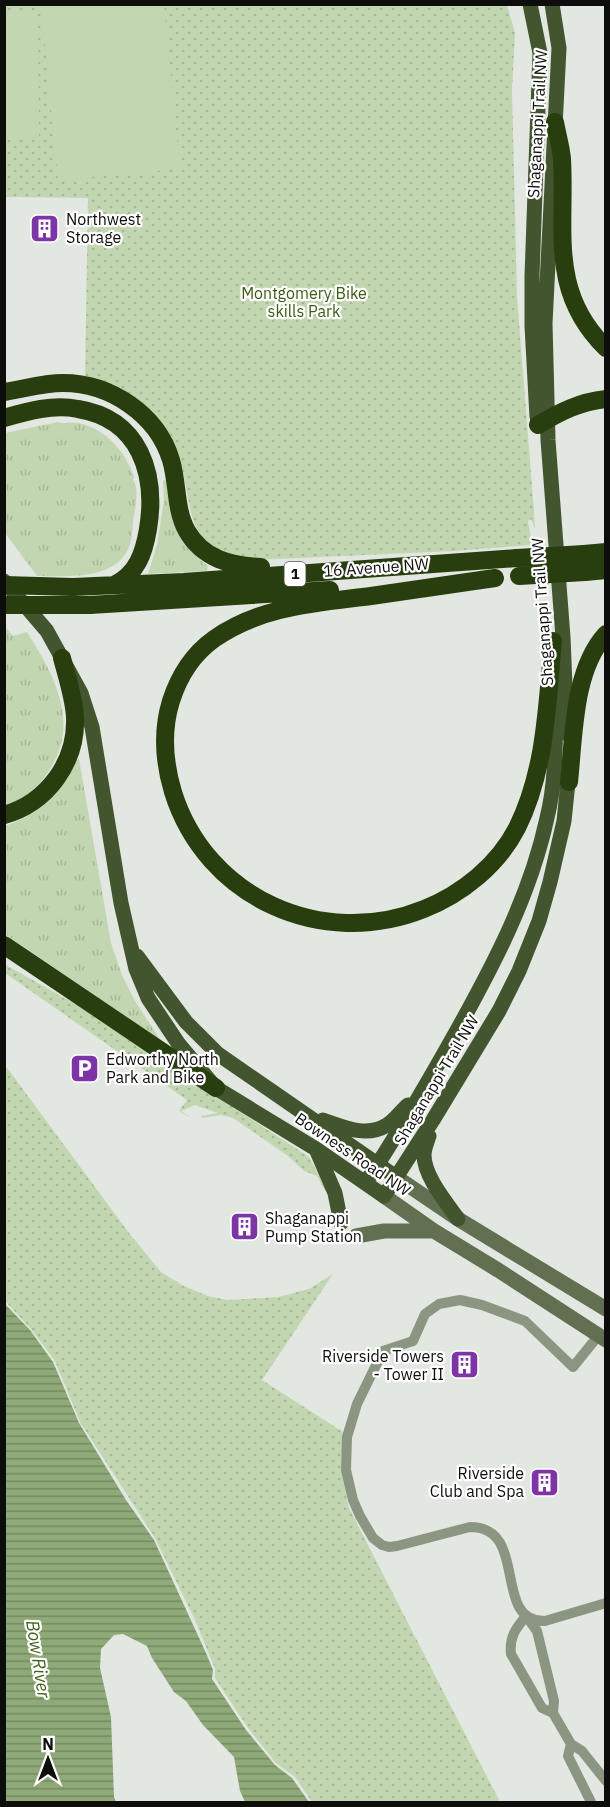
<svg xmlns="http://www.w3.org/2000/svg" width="610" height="1807" font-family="'IBM Plex Sans',sans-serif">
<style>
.grass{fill:url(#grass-tufts)}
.park{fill:url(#park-dots)}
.pitch{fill:#c2d7b1}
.water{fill:url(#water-rules)}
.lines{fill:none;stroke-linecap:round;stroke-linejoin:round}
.street{stroke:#8a9681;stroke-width:10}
.secondary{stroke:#607051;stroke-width:15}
.primary{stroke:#42552f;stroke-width:15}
.highway{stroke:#293e0f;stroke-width:18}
.highway-bridge{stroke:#293e0f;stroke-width:18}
.labels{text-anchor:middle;stroke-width:4.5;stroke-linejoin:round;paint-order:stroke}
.shield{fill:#fff;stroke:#565655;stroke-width:1.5}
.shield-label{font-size:15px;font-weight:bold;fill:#0d0e0c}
.street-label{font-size:16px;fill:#0d0e0c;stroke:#fff}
.poi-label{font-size:16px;fill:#0d0e0c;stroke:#fff;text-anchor:start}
.park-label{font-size:16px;fill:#3a5b11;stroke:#fff}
.water-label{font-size:18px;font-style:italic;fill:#41611a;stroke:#fff}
</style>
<defs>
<pattern id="grass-tufts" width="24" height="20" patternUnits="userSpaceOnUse" patternTransform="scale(1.5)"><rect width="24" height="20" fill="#c2d7b1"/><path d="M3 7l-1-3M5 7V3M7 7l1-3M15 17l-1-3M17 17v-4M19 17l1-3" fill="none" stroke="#a6b797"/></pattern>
<pattern id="park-dots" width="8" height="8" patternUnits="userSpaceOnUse" patternTransform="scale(1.5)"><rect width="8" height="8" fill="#c2d7b1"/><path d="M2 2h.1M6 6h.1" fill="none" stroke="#a6b797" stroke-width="1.8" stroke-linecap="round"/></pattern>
<pattern id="water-rules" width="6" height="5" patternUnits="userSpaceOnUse" patternTransform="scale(1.5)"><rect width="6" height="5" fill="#8faa78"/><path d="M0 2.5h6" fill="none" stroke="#738961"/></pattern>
</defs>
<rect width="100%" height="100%" fill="#e3e7e1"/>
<!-- grass -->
<path class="grass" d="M58,422c4,2 13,0 21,1 28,7 46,28 55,54l-1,3c6,7 3,24 1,35 -2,10 -1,22 -5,32 -14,34 -62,29 -92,29l-32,-43v-100z
M167,479c8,39 7,62 41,87l-1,5 -59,3 9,-29 7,-46 -1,-18z
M4,625l9,11 14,-4c27,43 53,89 23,137 -10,18 -26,31 -46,37z
M79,759l32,184 11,32 13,26 26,40 -156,-107v-108c40,-15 50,-28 70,-65z"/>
<!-- park -->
<path class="park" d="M5,5h502l8,28 -3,58 5,206 17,214 1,18 -4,-10 -3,2 4,24 -77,6 -202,9c-17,-4 -33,-6 -46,-18 -16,-15 -17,-36 -21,-55 -9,-58 -41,-98 -101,-111l3,-178 -83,-1z
M4,964l73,41 232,152 18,33 -2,1 -8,-15 -13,-5 -16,-15 -55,-38 -12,-3 -19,3 -1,-2 17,-3 -23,-8 -14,6 12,8 -14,-8 8,-11 -182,-127z
M5,1065l124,168 32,39 23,14 24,10 19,4 51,-3 31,-8 24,-15 -71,106 81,52 -2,36 8,40 151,294h-188l-17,-25 -19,-14 -28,-35 -33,-50v-9l-20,-49 -40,-82 -75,-116 -25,-61 -24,-32 -26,-28z"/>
<!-- pitch -->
<path class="pitch" d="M41,5h123l16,164 -122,11z
M38,11l1,126h-34v-125z"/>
<!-- water -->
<path class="water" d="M4,1303l26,27 23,32 26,61 47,77 28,40 52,113 7,17 -1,9 34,51 29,35 17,13 17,24h-64l-5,-11 -6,-34 -31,-32 -17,-24 -12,-9 -22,-34 -5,-12 -24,-12 -9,1 -13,14 -1,19 11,49 3,80 2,5h-111z"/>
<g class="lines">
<!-- street -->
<path class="street" d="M598,1336l-25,31 -48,-46 -43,-16 -22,-5 -21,4 -14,10 -12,27 -30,10 -26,53 -10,33 -1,33 7,30 7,16 13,22 9,7 7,2 8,-1 73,-19c60,0 21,95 75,94l61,-18
M553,1713l-11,-5 -31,-54c-2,-17 5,-26 15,-38l11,15 17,70 -1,12 18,31 11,7 24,30
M571,1744l-3,12 23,46"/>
<!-- secondary -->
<path class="secondary" d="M396,1177l62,42 148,90
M384,1196l50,35 64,39 108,70
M356,1236l28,-5h50"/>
<!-- primary -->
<path class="primary" d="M530,4l10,49 -8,223v50l5,91
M552,4l7,44 -14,275 3,117 15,197 4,97
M4,581l43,50 34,62 11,34 29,176 15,66 12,29 30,45 38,45 100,61 68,47 49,-76 66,-109 20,-40 20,-50 11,-39 14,-61 5,-48
M137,956l49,66 32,32 178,123
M323,1120c21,7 43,18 64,5 8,-5 14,-14 21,-20
M429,1136c-2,6 -5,13 -5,19 0,21 22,47 34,64
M316,1149l19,44 6,30
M366,1182c32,-48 61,-98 89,-148 39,-70 75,-138 92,-216 10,-40 8,-82 9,-123"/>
<!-- highway -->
<path class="highway" d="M555,122c2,12 6,25 7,37 4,71 -14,132 44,189
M4,392c20,-3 39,-9 59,-9 47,0 94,31 108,77 7,23 4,50 16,71 16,28 44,35 74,36
M4,418c24,-7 49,-14 74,-9 62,10 79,65 70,120 -4,24 -11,45 -34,56
M538,425c22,-13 41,-23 68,-26
M584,554l22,-2
M585,572l21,-2
M495,578c-41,6 -83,12 -124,18 -55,7 -110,10 -157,43 -21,15 -35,37 -43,62 -9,29 -7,61 2,91 33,106 149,158 251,117 38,-15 74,-44 93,-81 29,-58 30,-124 36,-187
M73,587l111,-5 333,-24
M90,605l240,-15
M569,782c5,-46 4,-112 37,-148
M4,815c43,-12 73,-53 71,-98 -1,-19 -8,-40 -13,-59
M4,945l212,143"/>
<!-- highway-bridge -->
<path class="highway-bridge" d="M517,558l67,-4
M519,576l66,-4
M4,585l69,2
M4,605h86"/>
</g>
<!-- icons -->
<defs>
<symbol id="building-square" viewBox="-11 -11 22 22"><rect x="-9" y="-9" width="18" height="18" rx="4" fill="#7d34a6" stroke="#fff"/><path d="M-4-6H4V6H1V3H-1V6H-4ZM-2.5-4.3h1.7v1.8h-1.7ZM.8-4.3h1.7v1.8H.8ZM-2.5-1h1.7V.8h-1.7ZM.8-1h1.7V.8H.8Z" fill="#fff"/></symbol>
<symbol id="parking-square" viewBox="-11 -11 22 22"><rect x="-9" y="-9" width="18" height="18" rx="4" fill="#7d34a6" stroke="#fff"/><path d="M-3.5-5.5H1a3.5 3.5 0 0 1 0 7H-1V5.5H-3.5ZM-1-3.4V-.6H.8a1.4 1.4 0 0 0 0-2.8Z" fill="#fff"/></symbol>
</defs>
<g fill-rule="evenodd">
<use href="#building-square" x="28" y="212" width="33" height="33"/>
<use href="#parking-square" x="68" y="1052" width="33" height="33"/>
<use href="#building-square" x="228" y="1210" width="33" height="33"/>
<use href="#building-square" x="448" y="1348" width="33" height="33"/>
<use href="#building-square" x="528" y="1466" width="33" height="33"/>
</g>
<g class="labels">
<!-- shield labels -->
<rect class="shield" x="284.5" y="562" width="21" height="24" rx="4.5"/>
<g class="shield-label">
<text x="295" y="579">1</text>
</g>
<!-- street labels -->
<g class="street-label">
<text transform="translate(537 124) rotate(-87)" y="6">Shaganappi Trail NW</text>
<text transform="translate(376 567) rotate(-4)" y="6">16 Avenue NW</text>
<text transform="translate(542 612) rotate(-94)" y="6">Shaganappi Trail NW</text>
<text transform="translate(436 1080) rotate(-59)" y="6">Shaganappi Trail NW</text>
<text transform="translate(353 1154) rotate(34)" y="6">Bowness Road NW</text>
</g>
<!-- poi labels -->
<g class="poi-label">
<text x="66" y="225">Northwest<tspan x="66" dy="18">Storage</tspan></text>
<text x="106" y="1065">Edworthy North<tspan x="106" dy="18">Park and Bike</tspan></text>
<text x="265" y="1224">Shaganappi<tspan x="265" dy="18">Pump Station</tspan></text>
<text x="444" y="1362" text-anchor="end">Riverside Towers<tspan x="444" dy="18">- Tower II</tspan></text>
<text x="524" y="1479" text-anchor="end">Riverside<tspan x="524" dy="18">Club and Spa</tspan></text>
</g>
<!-- park labels -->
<g class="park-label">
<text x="304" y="299">Montgomery Bike<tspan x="304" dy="18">skills Park</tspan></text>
</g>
<!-- water labels -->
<g class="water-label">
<text transform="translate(38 1659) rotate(81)" y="6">Bow River</text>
</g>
</g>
<!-- border -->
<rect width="610" height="1807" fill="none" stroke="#0d0e0c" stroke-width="12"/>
<!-- north arrow -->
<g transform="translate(48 1759)" stroke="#ffffff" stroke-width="4.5" paint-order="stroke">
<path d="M0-4.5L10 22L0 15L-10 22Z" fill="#0d0e0c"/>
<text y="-9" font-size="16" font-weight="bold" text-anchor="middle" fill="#0d0e0c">N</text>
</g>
</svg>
